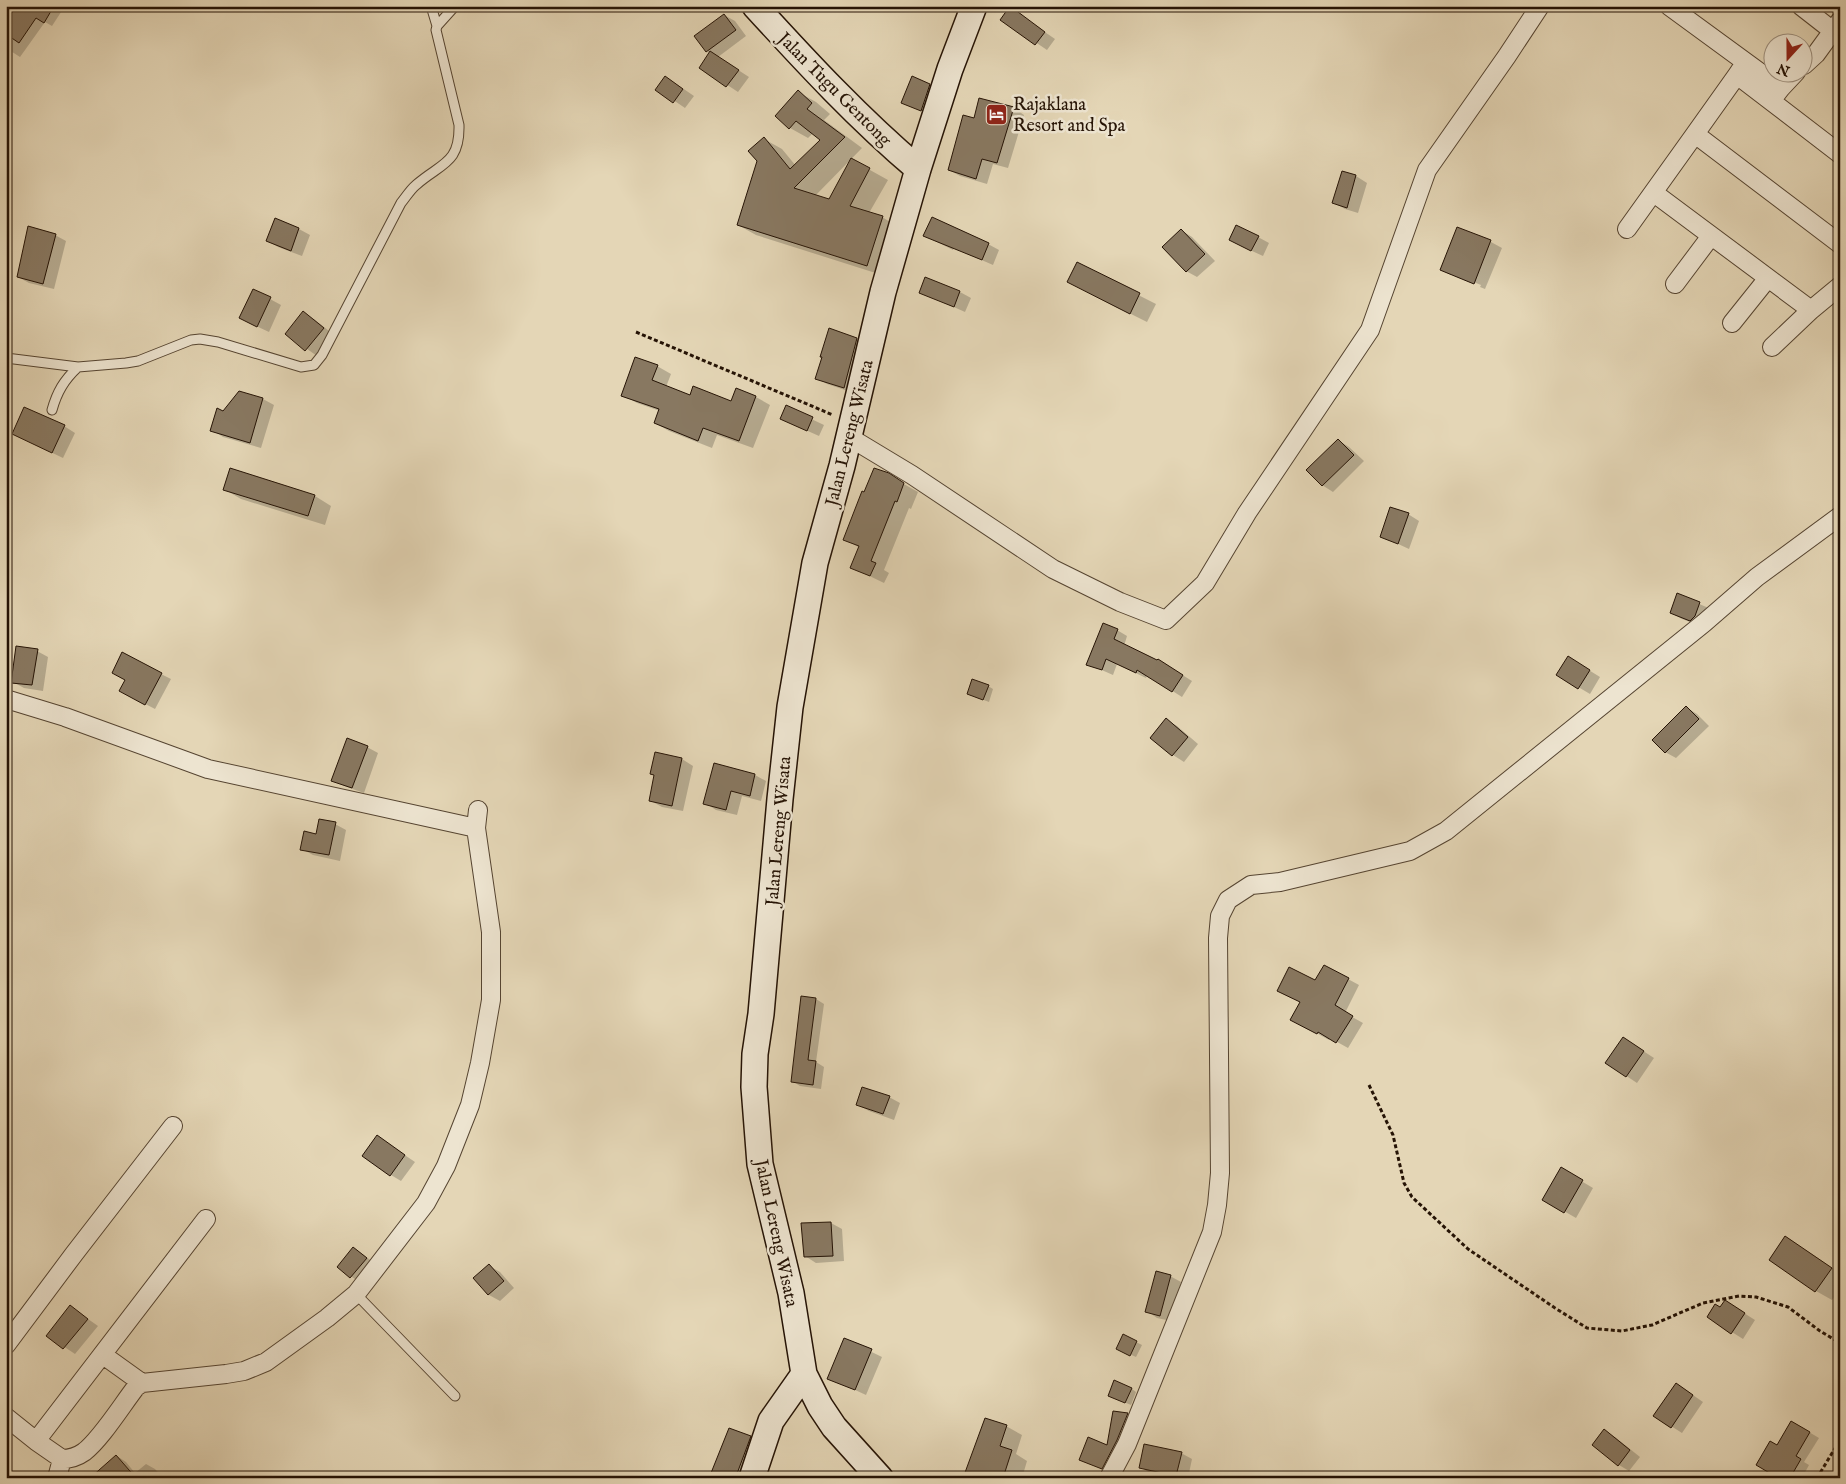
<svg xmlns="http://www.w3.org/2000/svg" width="1846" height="1484" font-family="'IM FELL English',serif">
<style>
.shadow{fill:#0003}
.building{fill:#887861;stroke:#251305}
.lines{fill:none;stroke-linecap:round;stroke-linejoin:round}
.lane-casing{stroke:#554431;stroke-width:11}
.street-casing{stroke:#554431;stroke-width:20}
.secondary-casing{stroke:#251305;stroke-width:28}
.path{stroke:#251305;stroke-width:3;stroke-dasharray:4 2.5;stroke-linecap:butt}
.lane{stroke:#ede4d0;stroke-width:9}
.street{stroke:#ede4d0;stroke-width:18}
.secondary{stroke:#ede4d0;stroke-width:25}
.labels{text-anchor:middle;stroke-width:5;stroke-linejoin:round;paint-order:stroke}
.street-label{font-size:18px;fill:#251305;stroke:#ede4d0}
.poi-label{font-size:18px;fill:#251305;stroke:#ede4d0;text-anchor:start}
</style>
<rect width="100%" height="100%" fill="#e4d6b6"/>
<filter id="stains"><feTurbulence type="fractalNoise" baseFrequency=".004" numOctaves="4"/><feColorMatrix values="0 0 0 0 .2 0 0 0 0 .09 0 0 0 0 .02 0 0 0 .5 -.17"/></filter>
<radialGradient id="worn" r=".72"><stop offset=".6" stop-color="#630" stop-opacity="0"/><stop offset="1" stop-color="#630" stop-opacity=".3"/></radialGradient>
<!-- shadow -->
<path class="shadow" d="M28,6h37l-13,20 -7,-4 -25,35 -14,-9v-7z
M229,6h13l-2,5z
M1010,8l45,31 -8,11 -46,-31z
M724,15l11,6 11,15 -28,21 31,20 -11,15 -38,-25 10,-14 -3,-2z
M666,77l28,19 -9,12 -28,-19z
M930,85l10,6 -8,25 -29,-14z
M798,92l18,10 14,12 -6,6 38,28 -47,48 14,5 23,-41 36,20 -19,33 13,4 18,11 -15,48 -129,-41 -18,-10 26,-86 18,10 14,17 26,-27 -9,-6 -5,5 -18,-10z
M1014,108l10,7 -16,53 -15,-4 -6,20 -27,-8 -11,-6 26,-50z
M1342,172l14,4 11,7 -9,30 -13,-4 -11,-6z
M276,220l23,9 11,6 -8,21 -24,-9 -10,-6z
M1458,228l33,14 11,6 -17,41 -5,-2 1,-2 -30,-12v2l-10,-5z
M1181,230l11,7 23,24 -18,16 -11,-6z
M55,235l11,6 -12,48 -25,-6 -11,-6z
M925,236l63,8 11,6 -6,15 -39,-17 -1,2z
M1258,237l11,6 -6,13 -22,-10z
M1077,264l79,40 -9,18 -62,-31z
M926,278l34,14 11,6 -6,14 -45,-20z
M270,299l11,6 -12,27 -17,-8z
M304,313l10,6 20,16 -17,21 -31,-22z
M830,330l27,9 11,6 -14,48 -27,-9 -10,-6z
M657,366l14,8 -5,13 24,9 42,6 5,-12 19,7 14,8 -17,43 -36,-13 -5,13 -43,-17 -14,-8 5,-12 -23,-8 -14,-8z
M239,392l24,7 11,6 -13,43 -38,-11 -11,-7 11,-18z
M786,407l38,18 -5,11 -38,-17z
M64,426l11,7 -12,25 -50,-24z
M1338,440l11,7 15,14 -31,31 -11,-7z
M230,470l85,26 16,10 -6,19 -84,-26 -17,-10z
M888,475l30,17 -7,17 -2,-1 -25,62 5,3 -5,10 -33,-16 9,-19 -16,-9 21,-45z
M1408,514l11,7 -10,28 -28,-13z
M1678,595l33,14 -10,17 -19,-7 -11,-6z
M1117,630l10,6 -3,10 44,20 24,15 -10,16 -35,-22 -1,3 -29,-14 -4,11 -25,-11z
M37,651l11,6 -5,34 -19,-3 -11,-6z
M1579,664l21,13 -10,17 -32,-19z
M161,674l10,5 -16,30 -25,-13z
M988,686l5,3 -4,13 -21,-8z
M1686,707l11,7 12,12 -33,32 -11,-6z
M1166,720l11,6 21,18 -14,18 -11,-7 -21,-18z
M367,747l11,6 -14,40 -20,-7 -11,-6z
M682,759l11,7 -10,45 -21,-4 -11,-6 4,-26z
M755,775l11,6 -5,20 -19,-5 -5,19 -21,-5 -11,-7z
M335,824l11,6 -6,31 -27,-6 -11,-6z
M1324,966l35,19 -14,28 18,10 -15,25 -18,-10 -1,2 -27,-15 -1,-23 -12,-5 27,-15z
M803,997l13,2 8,5 -8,58 8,5 -3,22 -21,-3 -8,-5z
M1634,1045l20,13 -17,25 -30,-20z
M889,1097l11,6 -6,17 -25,-9 -11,-6z
M378,1137l37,25 -14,19 -10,-6z
M1561,1169l32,19 -17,30 -33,-19z
M831,1223l11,6 2,32 -28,2 -11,-7z
M1786,1237l54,36v17l-8,10 -16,-9z
M354,1248l23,17 -15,19 -24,-17z
M6,1250l4,2 -4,7z
M489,1266l11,6 14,16 -14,13 -11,-6 -15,-17z
M1170,1276l11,6 -10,39 -14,-3 -10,-7z
M71,1307l27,19 -23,28 -27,-18z
M1736,1308l19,12 -12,19 -35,-22 13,-8z
M1124,1336l18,9 -6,12 -13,-6z
M845,1339l37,18 -16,38 -37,-17z
M1132,1389l4,3 -5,13 -17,-7z
M1687,1391l16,11 -21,31 -11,-7z
M1114,1412l13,2 9,5 -25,54 -30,-14 27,-13z
M1792,1422l27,16 -15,24 5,3 -7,13h-21l-4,-31z
M1006,1426l16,9 -6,19 11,7 -5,17h-57z
M1604,1431l11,6 25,20 -11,14 -10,-6z
M750,1438l11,6 -13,34h-38z
M1181,1453l11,6 -4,19h-18l-19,-4 -10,-7z
M117,1456l9,6 9,11 11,-9 9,5 8,9h-58z
M1568,1473l8,5h-12z"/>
<!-- building -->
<path class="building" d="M14,6h40l-10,17 -8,-5 -17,25 -13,-9v-16z
M1010,6l35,26 -10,13 -35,-25z
M724,14l12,16 -30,22 -12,-16z
M710,51l29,19 -13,17 -27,-19z
M665,76l18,13 -10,14 -18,-13z
M912,76l18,8 -9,27 -20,-8z
M798,90l14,13 -5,6 38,28 -51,51 35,11 22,-41 19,10 -20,38 33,10 -16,50 -130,-41 20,-64 -9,-10 16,-14 26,32 30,-29 -24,-19 -7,8 -14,-13z
M979,98l35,9 -17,56 -15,-4 -6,20 -28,-9 15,-55 11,3z
M1342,171l14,4 -9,33 -15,-5z
M932,217l57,26 -7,17 -59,-24z
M275,218l24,10 -8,23 -25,-10z
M1236,225l23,11 -8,15 -22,-11z
M28,226l28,8 -13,50 -26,-7z
M1457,227l34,13 -17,44 -34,-14z
M1181,229l24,25 -19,18 -24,-25z
M1077,262l63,31 -10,21 -63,-32z
M925,277l35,14 -6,16 -35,-14z
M253,289l18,8 -14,30 -18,-9z
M303,311l21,17 -19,23 -20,-17z
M829,328l28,10 -13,50 -29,-9 7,-22h-2z
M635,357l23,8 -6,15 38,15 3,-9 38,15 5,-13 20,8 -17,45 -36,-13 -5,13 -44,-18 5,-14 -38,-13z
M239,391l24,7 -13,45 -40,-12 7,-23 6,3z
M786,405l27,12 -6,14 -27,-12z
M24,407l41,18 -13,28 -40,-19z
M1338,439l16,16 -32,31 -16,-16z
M230,468l85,27 -7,21 -85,-26z
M874,468l15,5 15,10 -7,19 -2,-1 -24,60 5,2 -6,13 -20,-8 9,-22 -16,-6 19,-49 2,1z
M1390,507l19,6 -11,31 -18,-7z
M1677,593l23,9 -5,14 -5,5 -20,-8z
M1103,623l15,6 -4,10 43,21 1,-1 25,16 -11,17 -35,-22 -1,3 -30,-14 -4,11 -16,-5z
M16,646l22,3 -6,36 -21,-2z
M122,652l40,21 -17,32 -26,-14 6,-11 -13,-7z
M1568,656l22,14 -12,19 -22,-14z
M972,679l17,6 -6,15 -16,-6z
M1686,706l13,13 -34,34 -13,-13z
M1166,718l22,19 -16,19 -22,-18z
M347,738l21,8 -16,42 -21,-7z
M655,752l27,6 -10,48 -23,-5 5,-26 -4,-1z
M714,763l41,11 -5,22 -19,-5 -5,19 -23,-6z
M319,819l17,3 -7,33 -29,-5 4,-19 12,3z
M1324,965l25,13 -14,27 18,11 -17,27 -18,-11 -1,2 -27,-14 10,-18 -23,-11 12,-24 26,13z
M801,996l15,2 -8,62 8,1 -3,24 -22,-3z
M1623,1037l21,14 -18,26 -21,-14z
M862,1087l28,9 -7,18 -27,-9z
M377,1135l28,20 -15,21 -28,-20z
M1561,1167l22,13 -19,33 -22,-13z
M831,1222l2,34 -29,1 -3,-34z
M1785,1236l47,32 -17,24 -46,-32z
M353,1247l14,11 -17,20 -13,-11z
M489,1264l15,17 -16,14 -15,-17z
M1156,1271l15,4 -11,41 -15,-4z
M1725,1300l20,13 -14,21 -24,-17 8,-13 5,3z
M70,1305l18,14 -25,30 -17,-13z
M1123,1334l14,7 -7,15 -14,-7z
M844,1338l28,11 -17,41 -28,-11z
M1114,1380l18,8 -7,15 -17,-7z
M1676,1383l17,12 -22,33 -18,-12z
M1113,1411l15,2 -11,27 -15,29 -23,-9 9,-23 19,8z
M985,1418l22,7 -7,21 12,4 -9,28h-40z
M1791,1421l19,11 -14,24 5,3 -11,19h-12l-22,-13 14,-24 7,4z
M729,1428l22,8 -13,35 -3,7h-26z
M1604,1429l26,21 -12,16 -26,-21z
M1144,1444l38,8 -6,24 -37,-8z
M116,1455l20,23h-46z"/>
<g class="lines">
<defs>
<path id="lane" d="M437,26l18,-20
M6,358l72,9 48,-4 12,-2 53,-21 9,-1 18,3 83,25 13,-2 8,-10 79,-152c5,-6 9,-13 15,-18 25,-22 44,-21 43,-60l-23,-95 1,-4 -6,-20
M52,410c5,-18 12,-30 26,-43
M356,1294l99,102"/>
<path id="street" d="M1669,6l112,82
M1801,6l32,25
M1804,65l12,-11 24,-33
M1743,66l-6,9 34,26 10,-13 15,-16
M1737,75l-42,59 145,110
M1771,101l69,53
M1654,193l157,117
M1627,229l68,-95
M1675,284l36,-48
M1732,323l36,-45
M1772,347l39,-37 29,-24
M849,437l63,38 141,94 67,33 46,18 39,-37 42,-70 123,-183 57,-160 80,-114 33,-50
M6,699l59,18 143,52 268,59
M6,1345l68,-91 99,-128
M103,1355l39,28 -6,4c-14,18 -35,52 -52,65 -7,5 -14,7 -22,7l-26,-18 170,-222
M142,1383l84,-9 18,-3 22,-9 61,-44 29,-24 70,-91 20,-37 24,-61 10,-42 11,-63v-68l-15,-104 2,-18
M6,1417l30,24
M57,1478l5,-19
M1109,1478l18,-34 85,-212 5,-27 3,-32 -2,-235 2,-22 8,-16 23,-15 29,-3 130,-31 36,-20 258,-208 53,-46 83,-61"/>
<path id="secondary" d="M755,6c52,57 104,113 163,163
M752,1478l19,-57 33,-47
M880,1478l-46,-51 -14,-21 -16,-32 -13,-81 -31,-129 -6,-77 1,-33 6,-40 19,-215 10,-92 25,-144 27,-97 41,-174 35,-123 32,-100 24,-63"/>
</defs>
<!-- lane casing -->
<use href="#lane" class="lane-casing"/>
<!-- street casing -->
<use href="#street" class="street-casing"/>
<!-- secondary casing -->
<use href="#secondary" class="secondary-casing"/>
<!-- path -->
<path class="path" d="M636,332l197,83
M1369,1085l24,50 11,48 8,14 56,52 87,59 32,20 35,3 30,-6 51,-22 36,-7 17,1 32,10 32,24 20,12
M1817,1478l23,-38"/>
<!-- lane -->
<use href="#lane" class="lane"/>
<!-- street -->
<use href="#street" class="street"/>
<!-- secondary -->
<use href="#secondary" class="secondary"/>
</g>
<!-- icons -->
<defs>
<symbol id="hotel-square" viewBox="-11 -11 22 22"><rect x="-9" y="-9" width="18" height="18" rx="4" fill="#8f2418" stroke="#ede4d0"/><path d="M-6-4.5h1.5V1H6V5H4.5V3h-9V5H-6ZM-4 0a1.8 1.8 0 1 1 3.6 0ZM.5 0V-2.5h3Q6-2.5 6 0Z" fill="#fff"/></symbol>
</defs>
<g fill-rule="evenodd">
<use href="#hotel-square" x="984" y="102" width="25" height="25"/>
</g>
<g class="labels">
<!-- street labels -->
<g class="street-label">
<text transform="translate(835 89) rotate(45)" y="6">Jalan Tugu Gentong</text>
<text transform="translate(849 433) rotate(-76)" y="6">Jalan Lereng Wisata</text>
<text transform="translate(778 831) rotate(-85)" y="6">Jalan Lereng Wisata</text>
<text transform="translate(777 1233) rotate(78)" y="6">Jalan Lereng Wisata</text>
</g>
<!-- poi labels -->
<g class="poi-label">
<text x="1013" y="110">Rajaklana<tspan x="1013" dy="21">Resort and Spa</tspan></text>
</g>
</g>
<!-- margin -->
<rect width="1846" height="1484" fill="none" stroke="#e4d6b6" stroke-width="25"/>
<rect x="8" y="8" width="1831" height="1469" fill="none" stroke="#251305" stroke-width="2.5"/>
<rect x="12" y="12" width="1821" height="1459" fill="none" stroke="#251305"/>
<!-- north arrow -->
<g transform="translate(1788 58) rotate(201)"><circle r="24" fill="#ede4d0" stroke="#9d907f"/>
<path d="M0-4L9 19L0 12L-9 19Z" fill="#8f2418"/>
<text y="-8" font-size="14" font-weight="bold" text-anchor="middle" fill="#251305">N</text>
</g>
<rect width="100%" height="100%" filter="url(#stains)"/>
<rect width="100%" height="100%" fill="url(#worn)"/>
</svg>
